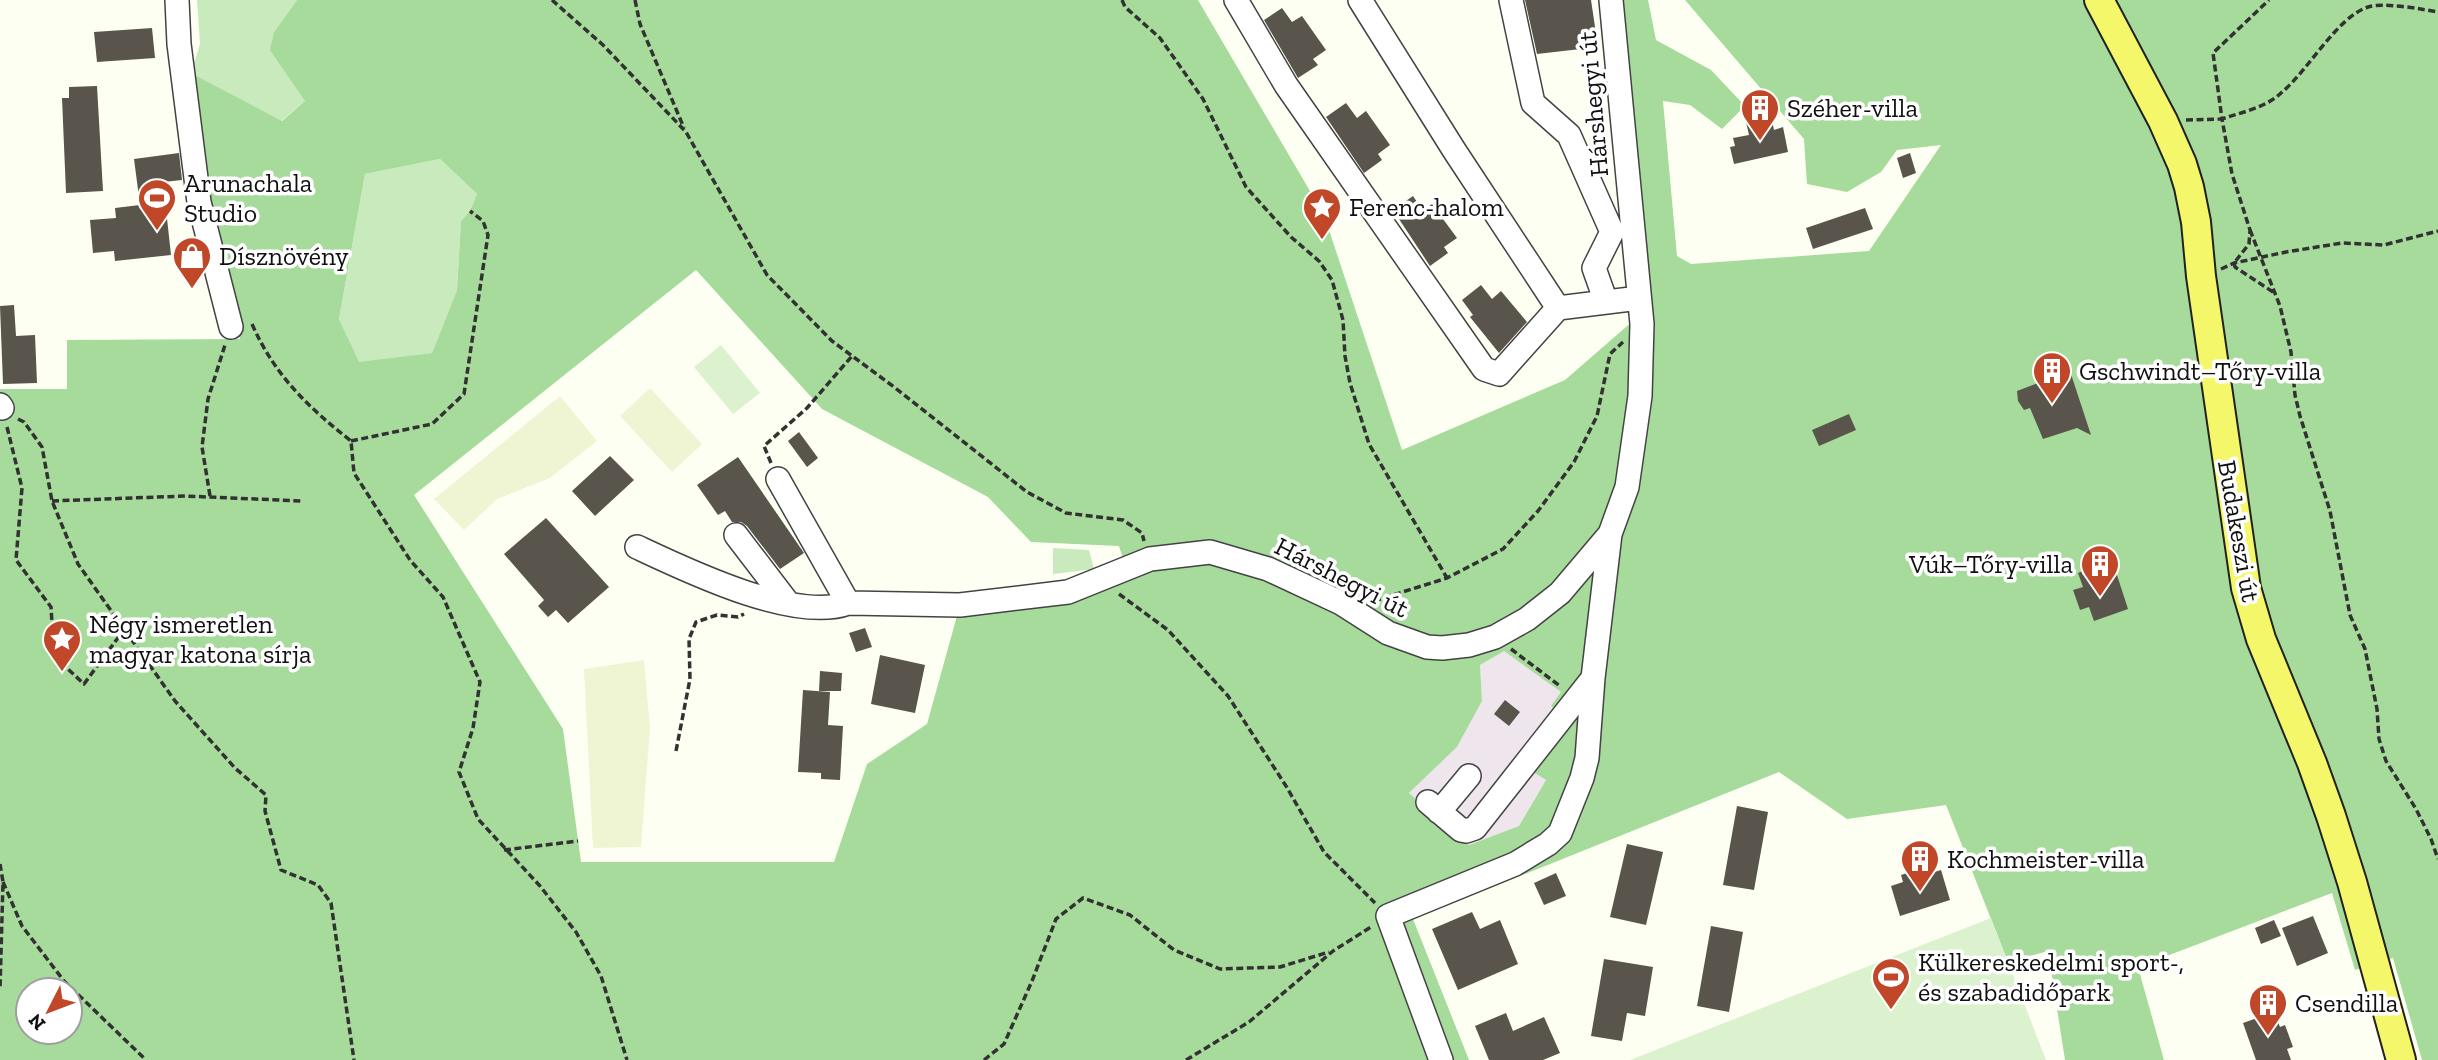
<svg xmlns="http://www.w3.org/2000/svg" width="2438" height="1060" font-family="'Zilla Slab',serif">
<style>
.industrial{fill:#eee5ed}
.farmland{fill:#eff5d3}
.green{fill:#c8eabc}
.forest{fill:#a7db9b;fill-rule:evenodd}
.pitch{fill:#dcf1ce}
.building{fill:#59544c}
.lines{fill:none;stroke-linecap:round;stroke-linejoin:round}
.minor-casing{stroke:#434343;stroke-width:26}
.major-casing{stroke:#212121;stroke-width:32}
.path{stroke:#323232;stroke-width:3.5;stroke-dasharray:7 3.5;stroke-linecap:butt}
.minor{stroke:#fff;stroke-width:23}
.major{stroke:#f5f76b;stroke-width:28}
.labels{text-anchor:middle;stroke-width:7;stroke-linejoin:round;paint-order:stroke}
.street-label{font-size:26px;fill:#101010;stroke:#fff}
.poi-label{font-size:26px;fill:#101010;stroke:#fff;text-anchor:start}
</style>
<rect width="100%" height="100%" fill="#fefff3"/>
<!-- industrial -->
<path class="industrial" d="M1504,650l57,42 6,25 -36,53 15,10 -27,46 -50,19 -60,-52 48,-46 25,-46 -2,-36z"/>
<!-- farmland -->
<path class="farmland" d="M650,388l52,56 -30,28 -52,-56z
M560,396l37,45 -47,37 -53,21 -33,31 -30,-31z
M644,660l6,68 -9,119 -48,1 -9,-179z"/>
<!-- green -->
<path class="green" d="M197,0h100l-23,32 31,69 -24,20 -90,-48 9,-29z
M440,159l37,35 -7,17 -9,10 -4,69 -25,63 -73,10 -20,-44 26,-145z
M1053,548l36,2 5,19 -41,5z"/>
<!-- forest -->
<path class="forest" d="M297,0h901l126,215 78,235 163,-70 69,-60 13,-3 -25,-317h26l8,40 55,30 34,36 -23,23 -32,-24 -27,-4 14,155 14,8 178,-13 72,-106 -44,5 -16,22 -34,20 -40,-8 -3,-45 -119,-139h753v1060h-16l-29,-102 -38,12 -23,-77 -194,74 26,93h-99l-17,-109 -40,11 -62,-157 -99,14 -68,-47 -366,147 56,141h-1469v-671h67v-49l173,-1 -29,-138 -20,-128 91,48 23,-20 -35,-51 4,-18zM440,159l37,35 -7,17 -9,10 -4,69 -25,63 -73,9 -20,-43 26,-145zM696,270l126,139 166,88 43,45 88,4 7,22 -166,37 -33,119 -60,40 -33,98h-253l-18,-133 -149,-234zM1504,651l57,41 -10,14 15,11 -36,53 16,10 -27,46 -50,19 -60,-52 48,-46 25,-46 -2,-36zM28,990h42v42h-42z"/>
<!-- pitch -->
<path class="pitch" d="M721,345l39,48 -27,21 -39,-47z
M1991,918l55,142h-416z"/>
<!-- building -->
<path class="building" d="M1525,0h66l7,47 -61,7z
M1282,8l10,14 10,-6 24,34 -13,9 5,6 -20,13 -34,-58z
M152,28l3,30 -58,4 -3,-30z
M97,86l6,105 -37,2 -4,-95h7v-11z
M1346,103l11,15 9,-7 24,34 -12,9 4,6 -18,13 -38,-56z
M1771,116l3,14 9,-3 5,25 -54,12 -4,-17 5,-1 -2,-8 16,-3 -3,-13z
M179,153l3,27 -19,2 8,73 -56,6 -1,-10 -21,2 -3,-33 26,-2 -1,-10 25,-3 -6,-46z
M1910,153l6,20 -13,5 -6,-20z
M1413,196l10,15 9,-7 25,34 -13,9 4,6 -18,13 -37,-56z
M1865,208l8,21 -60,20 -7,-21z
M1481,285l11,14 9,-8 26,31 -28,31 -29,-36 3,-2 -11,-15z
M14,305l2,31 19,-1 2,48 -34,1 -3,-78z
M2070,371l21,64 -14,-7 -34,11 -13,-31 -6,2 -6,-9 -1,-10z
M1849,414l7,16 -37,16 -7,-16z
M799,432l19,26 -11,9 -19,-26z
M610,456l24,24 -39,36 -23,-25z
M738,457l66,96 -24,16 -33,-43 -6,-4h-9l-7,-11 -7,4 -21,-30z
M546,518l63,69 -41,36 -12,-13 -8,7 -10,-11 6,-6 -40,-46z
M2097,566l2,5 10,-4 2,6 5,-1 12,37 -34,12 -5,-14 -9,3 -7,-20 10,-3 -5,-14z
M865,628l7,19 -16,5 -7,-19z
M880,655l45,10 -10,48 -44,-9z
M820,671l22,2 -1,18h-22z
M803,690l27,2 -2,33 15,1 -3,54 -19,-1v-6l-23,-1z
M1505,700l15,12 -11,14 -15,-12z
M1737,806l31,6 -14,78 -31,-5z
M1627,844l36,8 -17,73 -36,-8z
M1926,867l2,7 13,-4 9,30 -50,16 -9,-30 12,-4 -2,-7z
M1556,873l10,23 -22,9 -10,-22z
M1472,912l8,17 20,-9 18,44 -60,26 -26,-61z
M2313,916l15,37 -31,13 -15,-38z
M2274,920l7,16 -20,8 -6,-16z
M1711,926l32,6 -14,80 -32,-6z
M1604,959l49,8 -8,49 -18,-3 -5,28 -31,-5z
M2274,1012l6,15 5,-2 8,22 -6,2 4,11h-35l-13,-37z
M1506,1013l7,18 31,-14 16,36 -17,7h-54l-14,-34z"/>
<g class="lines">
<defs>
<path id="minor" d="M177,0l2,44 20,158 32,125
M1236,0l50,85 198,284 15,5 59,-66 81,-10
M1360,0l94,150 104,158
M1511,0l22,103 36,32 43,97 -18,36 12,34
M0,405l2,3
M778,479l70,124
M736,535l52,68
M637,547c49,23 158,76 211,56l112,2 108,-13 82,-33 60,-7 58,17 73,34 47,30 39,14 15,1 27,-3 26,-8 32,-18 33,-26 50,-59
M1428,802l33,28 5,1 9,-3 118,-150
M1439,812l30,-36
M1441,1060l-53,-144 127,-52 33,-20 12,-11 22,-55 5,-20 6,-80 17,-144 17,-47 13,-91 2,-72 -31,-324"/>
<path id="major" d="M2099,0l64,121 19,43 7,23 7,35 5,54 45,312 15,51 51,124 19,53 21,66 49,178"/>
</defs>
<!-- minor casing -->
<use href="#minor" class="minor-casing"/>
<!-- major casing -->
<use href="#major" class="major-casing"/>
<!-- path -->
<path class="path" d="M552,0l51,45 83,87 81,143 65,66 62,46 133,105 39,21 57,7 19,13 2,8
M635,0l5,24 44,104
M1122,0l3,7 35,31 43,61 43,88 45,50 28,24 13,19 11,40 2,36 5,27 19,61 78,134
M2186,120l36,-1 -9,-66 56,-53
M2250,230l30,76 11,46 4,43 5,21 30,95 20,104 15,34 12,60 2,30 7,22 30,48 15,30 7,20
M2221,269l13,-6 52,-11 56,-9 42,2 54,-14
M2273,292l-38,-25 -1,-4 15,-19 1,-14 -18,-56 -10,-55c20,-7 43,-11 59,-26 27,-22 56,-76 87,-86 14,-5 54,2 70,5
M252,324c23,52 56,83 99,117l3,32 56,87 33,37 37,85 -7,46 -14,44 19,47 62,67 36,46 25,44 26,84
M18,419l6,3 18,25 10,54 26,63 97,137 60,67 31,27 -1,16 16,59 37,15 13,18 23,157
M7,427l15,61 -6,72 35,47 3,49 30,28 39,-53
M351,441l81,-17 32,-30 24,-159 -5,-14 -13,-10
M771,463l-7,-17 43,-38 45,-52
M210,496l-8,-49 6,-48 17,-54
M52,501l133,-5 116,5
M1119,594l49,36 60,66 58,90 38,66 51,51
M1374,601l73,-23 56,-29 35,-38 36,-49 23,-46 13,-62 13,-12
M1511,649l49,37
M676,751l14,-72 -1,-40 7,-17 21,-7 21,2 6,-3
M504,850l74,-9
M0,864l3,18 -3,107
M3,882l19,44 42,55 82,79
M984,1060l20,-16 28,-63 24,-62 27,-21 47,17 44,35 46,19 60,-2 49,-15
M1186,1060l63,-38 84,-71 38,-24"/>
<!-- minor -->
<use href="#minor" class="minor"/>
<!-- major -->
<use href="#major" class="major"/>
</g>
<!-- icons -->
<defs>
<symbol id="building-pin" viewBox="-11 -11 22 30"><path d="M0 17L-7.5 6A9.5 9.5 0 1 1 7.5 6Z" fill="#c04828" stroke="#fff"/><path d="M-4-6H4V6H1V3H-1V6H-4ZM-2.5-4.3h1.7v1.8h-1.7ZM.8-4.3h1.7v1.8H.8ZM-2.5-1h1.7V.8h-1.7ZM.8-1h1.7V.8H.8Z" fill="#fff"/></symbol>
<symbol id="stadium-pin" viewBox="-11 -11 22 30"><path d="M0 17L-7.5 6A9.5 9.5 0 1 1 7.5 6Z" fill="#c04828" stroke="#fff"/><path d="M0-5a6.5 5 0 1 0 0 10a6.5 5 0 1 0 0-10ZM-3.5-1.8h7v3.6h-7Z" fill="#fff"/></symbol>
<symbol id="sight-pin" viewBox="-11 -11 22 30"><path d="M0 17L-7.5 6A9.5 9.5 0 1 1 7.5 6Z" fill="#c04828" stroke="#fff"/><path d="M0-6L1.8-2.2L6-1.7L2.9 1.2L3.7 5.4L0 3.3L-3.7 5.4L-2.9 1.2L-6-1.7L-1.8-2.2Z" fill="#fff"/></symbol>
<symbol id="shop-pin" viewBox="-11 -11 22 30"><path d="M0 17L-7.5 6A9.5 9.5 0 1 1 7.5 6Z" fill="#c04828" stroke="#fff"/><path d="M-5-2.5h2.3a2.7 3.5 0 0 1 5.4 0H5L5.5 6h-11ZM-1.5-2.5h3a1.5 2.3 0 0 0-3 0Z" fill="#fff"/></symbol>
</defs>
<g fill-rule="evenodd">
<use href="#building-pin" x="1738" y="86" width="44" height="60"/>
<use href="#stadium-pin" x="135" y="176" width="44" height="60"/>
<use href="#sight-pin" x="1300" y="185" width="44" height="60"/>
<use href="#shop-pin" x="170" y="234" width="44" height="60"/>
<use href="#building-pin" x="2030" y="349" width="44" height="60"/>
<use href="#building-pin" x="2078" y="542" width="44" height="60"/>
<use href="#sight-pin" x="40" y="617" width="44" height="60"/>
<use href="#building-pin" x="1898" y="837" width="44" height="60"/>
<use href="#stadium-pin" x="1869" y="955" width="44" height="60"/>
<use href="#building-pin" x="2246" y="981" width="44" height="60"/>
</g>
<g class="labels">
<!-- street labels -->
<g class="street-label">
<text transform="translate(1593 104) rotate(-95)" y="9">Hárshegyi út</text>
<text transform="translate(2239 531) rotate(80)" y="9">Budakeszi út</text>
<text transform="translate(1342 577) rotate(27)" y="9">Hárshegyi út</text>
</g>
<!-- poi labels -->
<g class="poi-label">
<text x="1787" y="117">Széher-villa</text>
<text x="184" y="192">Arunachala<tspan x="184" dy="30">Studio</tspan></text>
<text x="1349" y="216">Ferenc-halom</text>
<text x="219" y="265">Dísznövény</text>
<text x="2079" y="380">Gschwindt–Tőry-villa</text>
<text x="2073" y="573" text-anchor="end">Vúk–Tőry-villa</text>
<text x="89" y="633">Négy ismeretlen<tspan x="89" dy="30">magyar katona sírja</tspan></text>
<text x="1947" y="868">Kochmeister-villa</text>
<text x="1918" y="971">Külkereskedelmi sport-,<tspan x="1918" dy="30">és szabadidőpark</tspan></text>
<text x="2295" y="1012">Csendilla</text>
</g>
</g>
<!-- north arrow -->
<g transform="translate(49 1011) rotate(228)"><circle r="33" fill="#ffffff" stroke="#9f9f9f" stroke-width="2"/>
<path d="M0-5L12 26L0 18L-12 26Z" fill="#c04828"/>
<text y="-10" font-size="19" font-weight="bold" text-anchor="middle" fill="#101010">N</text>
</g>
</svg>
